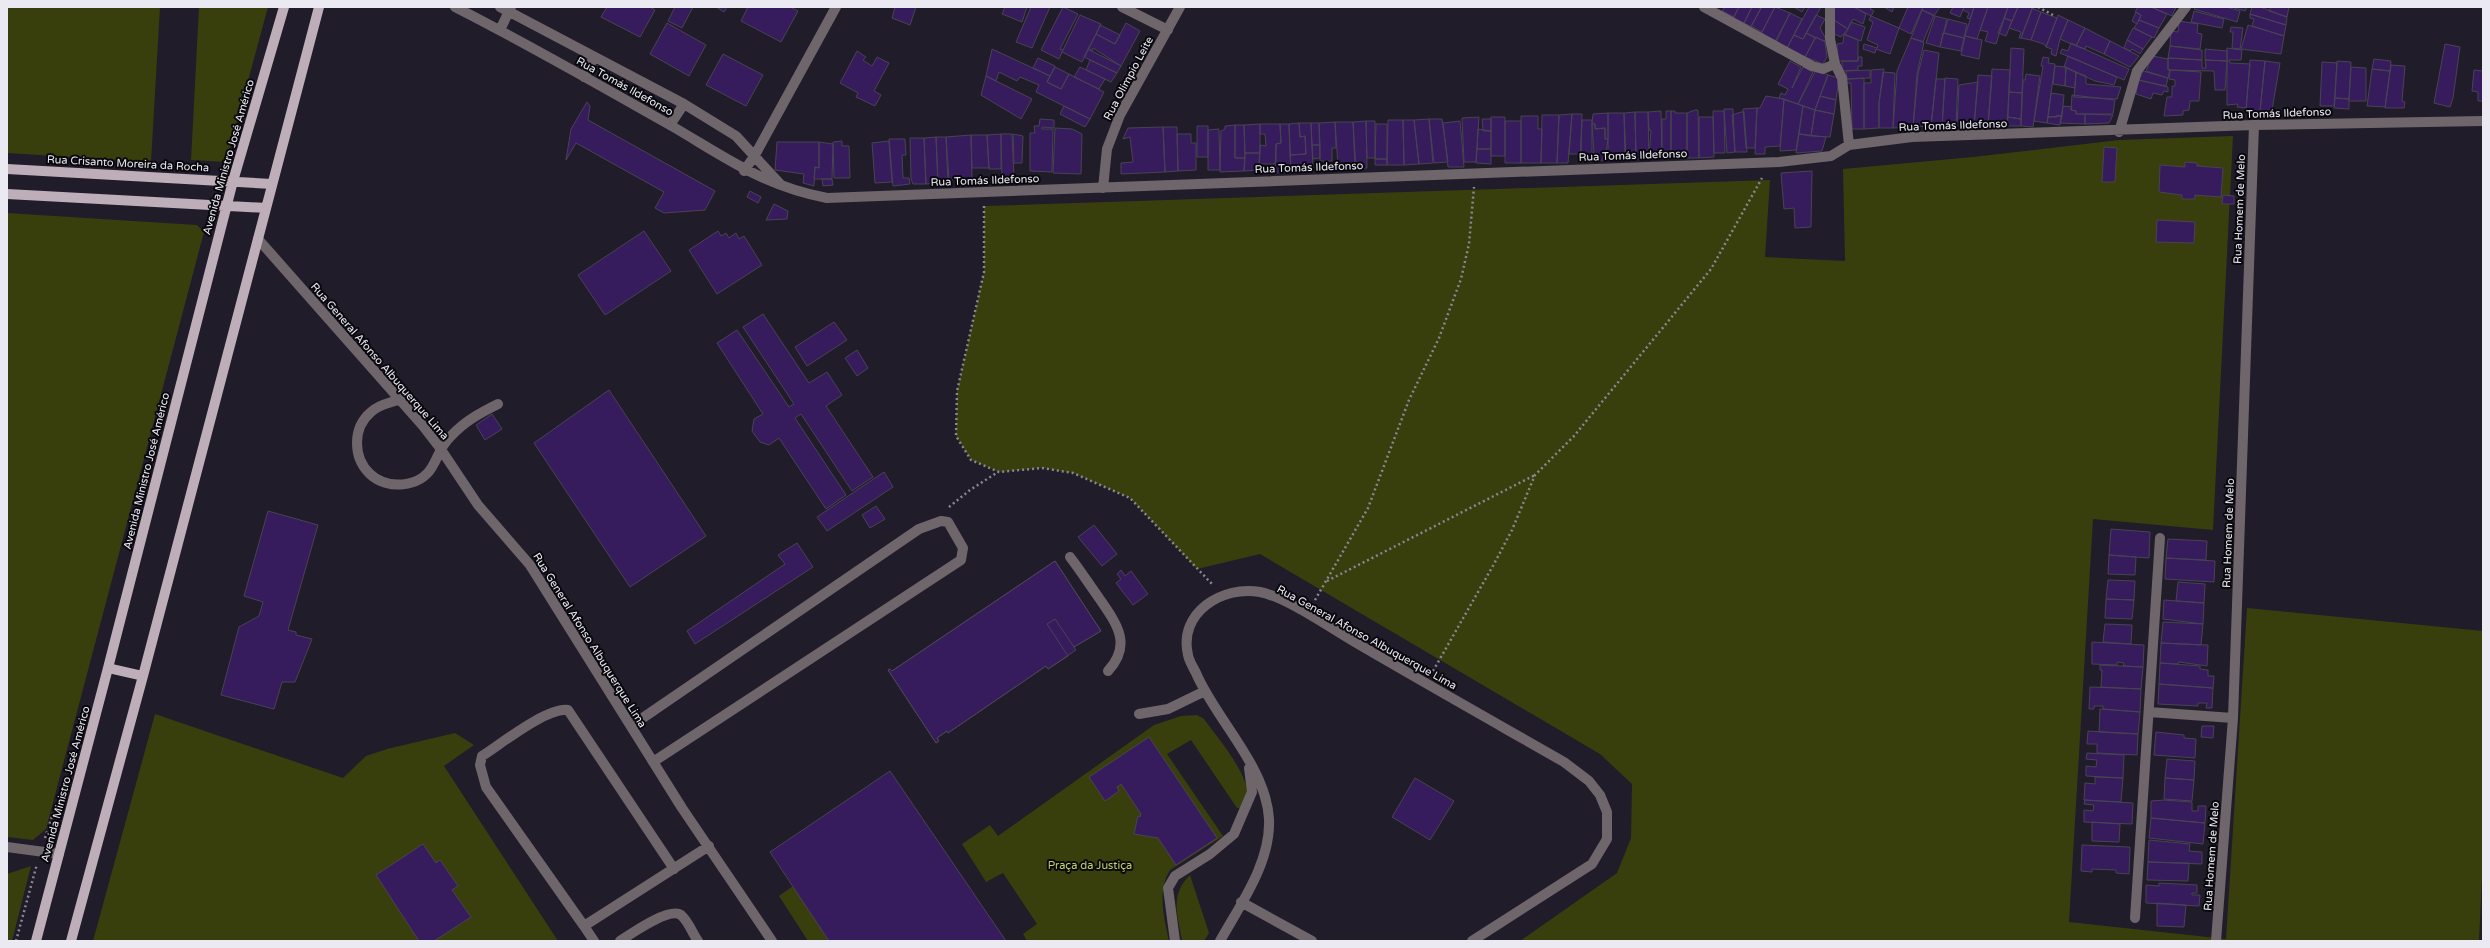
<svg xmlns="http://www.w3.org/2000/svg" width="2490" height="948" font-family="'Varela Round',sans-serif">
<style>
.green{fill:#383f0d}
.building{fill:#371c5d;stroke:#484353}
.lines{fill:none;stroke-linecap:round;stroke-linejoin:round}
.path{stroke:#8a8793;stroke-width:2.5;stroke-dasharray:2 3;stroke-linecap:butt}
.minor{stroke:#6e666b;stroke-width:10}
.major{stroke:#beaeb9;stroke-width:10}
.labels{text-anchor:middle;stroke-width:4;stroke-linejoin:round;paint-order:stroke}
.street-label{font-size:11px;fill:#ebe9f2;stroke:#09080d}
.park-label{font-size:11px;fill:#c0d261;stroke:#09080d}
</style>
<rect width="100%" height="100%" fill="#201c2a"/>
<!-- green -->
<path class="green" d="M7,7h153l-9,155 -144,-9z
M199,7h69l-42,155 -35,-2z
M2233,136l-20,394 -120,-11 -24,403 157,17 21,-331 236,23v223l-4,87h-959l97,-68 14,-35 1,-54 -32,-30 -340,-200 -63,15 -67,-71 -57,-25 -31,-5 -43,4 -28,-12 -15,-24 1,-45 27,-119v-66l786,-26 -5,77 80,4 -2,-92 130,-12 146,-17z
M7,213l190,12 7,7 -158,597 -13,11 -26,-3z
M155,714l188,64 23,-22 21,-7 68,-16 19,12 -30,21 114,175h-465z
M1197,715l7,4c12,17 47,57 43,78 -1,4 -4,8 -6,11h-4l-46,-68 -24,14 56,82 -53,34c-13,21 -6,48 -1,71h-142l-4,-7 14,-10 -34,-51 -17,9 -24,-38 28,-19 8,11 156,-111 27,-9z
M31,866l-19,75h-5v-67z
M1190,875l19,58 -5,8h-22c-4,-25 -13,-46 8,-66z
M793,886l36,55h-21l-29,-45z"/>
<!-- building -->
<path class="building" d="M607,7h43l5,3 -15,27 -39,-20z
M675,7h18l-11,21 -14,-7z
M716,7h11l-3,5z
M748,7h42l8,4 -17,31 -40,-21z
M895,7h21l-6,18 -18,-7z
M1005,7h22l-5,15 -20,-8z
M1031,7h19l-18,41 -16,-6z
M1063,7l15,7 -18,35 3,1 -4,9 -18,-9z
M1725,7h14l-5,10 -12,-6z
M1739,7h13l-8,16 -11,-5z
M1752,7l9,1 -10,19 -7,-4z
M1775,7l-13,25 -11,-6 11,-19z
M1775,7l15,6 -15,29 -14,-8z
M1794,7h11l-3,5z
M1809,7h12l-18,32 -9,-4z
M1833,7h21l12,7 -3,10 -10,-5 -5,10 -16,-10z
M1854,7h17l-1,2 4,2 -3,5z
M1884,7h10l-2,5z
M1923,7h17l-6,9 -12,-6z
M1923,7l-12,27 -12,-6 9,-21z
M1953,7h11l-4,10 -10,-4z
M1964,7h10l-4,12 -3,-1 2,-5 -6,-3z
M1974,7h14l-11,32 -12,-3z
M1988,7h20l-12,37 -11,-3 3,-9 -8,-2z
M2008,7h10l-6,14 -8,-3z
M2018,7h15l-12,31h-2l2,-6 -12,-4z
M2138,7h13l16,7 -8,14 -20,-8 2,-5 -6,-3z
M2151,7h25l-4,9z
M2195,7h31l14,4 -3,11 -43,-13z
M2231,7h16l-2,4z
M2252,7h8l27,10 -1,8 -36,-11z
M2271,7h18l-2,10 -18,-6z
M2032,8l9,4 -10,28 -10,-2z
M1922,10l12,5 -11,27 -12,-4z
M2194,11l30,8 -2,9 -31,-6z
M2041,12l16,6 -11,29 -2,-3 -13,-4z
M2136,12l5,3 -4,9 -5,-3z
M1790,13l12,6 -15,29 -11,-6z
M2250,14l36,11 -2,11 -32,-10 2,-7 -4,-1z
M1080,15l21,9 -19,38 -20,-10z
M1816,15l9,4 -5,9 6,11 -2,2 -18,-8z
M2058,15l10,5 -8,19 -4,17 -5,-2 1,-5 -6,-2z
M1871,16l28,12 -9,26 -14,-5 -1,4 -12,-4 1,-5 13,4 1,-3 -11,-5 6,-18 -4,-2z
M1935,16l12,3 -7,28 -14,-4z
M2004,18l8,3 -6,15 -8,-3z
M1832,19l16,10 -7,8 -7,-3z
M1948,19l19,5 -3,14 -20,-5z
M2068,20l17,8 -9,18 -16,-7z
M2139,20l20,8 -5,10 -20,-10z
M2179,21l19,3 -1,9 5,1 -2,15 -30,-3 1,-15 7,1z
M1851,22l14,5 -4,14 -16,-6z
M667,23l39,22 -17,31 -39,-22z
M1126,23l14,8 -19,35 -28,-18 -1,3 -4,-2 8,-15 19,10z
M1100,25l20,10 -5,9 -19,-10z
M2248,25l36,11 -3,18 -40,-5z
M2231,27l12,1 -3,21 -8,-1 1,-16h-3z
M2085,28l25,13 -6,13 -18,-8 -1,3 -9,-3z
M2133,28l19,9 -9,12 -16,-9z
M1806,33l9,5 -10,19 -18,-9 7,-13 9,4z
M1943,33l21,5 -3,13 -21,-4z
M1844,34l14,6v21h-20l-1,-17 6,-1z
M1965,36l17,4 -3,19 -18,-4z
M1816,37l9,5 2,15 -4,7 -18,-7z
M1911,38l13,4 -7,32 -4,53 -20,1 4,-57z
M2127,40l16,9 -3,5 -8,-5 -2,2 -6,-3z
M2110,41l29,15 -9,11 -26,-13z
M2071,43l58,26 -5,11 -64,-27 2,-4 6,2z
M2445,44l15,3 -7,51 -3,9 -16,-4z
M2170,46l32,4v10l-34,-2z
M2011,48l13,1 -2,44 -13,-1z
M2227,48l15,2 -1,10h-12l1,3 20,1 -4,44 -9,-1 1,-3 -11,1z
M992,49l58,27 -3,6 14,7 8,-15 35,18 -14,27 -54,-27 3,-7 -19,-8 -3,4 -18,-9 -3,9 -10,-5z
M1088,49l33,17 -4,7 -33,-16z
M2205,49l22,2v10l-22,-1z
M1924,50l15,3 -8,73 -18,1 5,-53z
M857,51l9,6 -3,3 9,6 5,-9 12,6 -15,28 7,4 -6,11 -19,-9 2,-4 -18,-10z
M723,54l40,21 -17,31 -40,-21z
M2068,56l49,21 -3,8 -19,-4 -31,-14z
M2152,56l16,3v11h2l-2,8 -22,-7z
M1858,57h4v9h-4v4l-16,1v-10h16z
M2043,57l6,1 -1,5 7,1 -8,59 -13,-2 9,-55h-2z
M1038,58l17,8 -5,10 -17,-8z
M2168,58l34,2v8h4l-1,-8 22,1 -2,29h-10l-1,-19 -46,-1z
M2374,59l17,2 -1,10 -18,-2z
M1090,60l27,13 -6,9 -25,-12z
M2250,60l15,1 -5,50h-14z
M1790,61l11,6 -9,21 11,-21 10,5 -15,32 -19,-6 2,-5 4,2 3,-6 -10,-5z
M2265,61l15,2 -8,47 -12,1z
M2337,61l14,1 -2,37 -14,-1z
M2322,62l15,1 -3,43h-14z
M2391,65l14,1 -3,35 3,1 -1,6h-19z
M2055,66l11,1 -1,19 -12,-2z
M1055,67l14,7 -8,15 -14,-7z
M1080,67l25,12 -6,10 -25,-12z
M2066,67l10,5 -1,16 -10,-2z
M2351,67l15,1v33h-17z
M1884,69l-5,34v25l-15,1v-46h7v-13z
M1992,69l18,1 -3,56h-19z
M2372,69l18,2 -5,36 -18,-1z
M1816,70l12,5 -13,35 -17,-6z
M1870,70v8l-23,1 -1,-8z
M2170,70l31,2 -2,29h-9l-1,9 -6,1v4l-19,1 3,-19h5v-11h3v-6l-6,-1z
M2474,70l9,1v30h-5v-9l-6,-1z
M2143,71l25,7 -2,8 -27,-6z
M1883,72l12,1 -2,55h-14v-25z
M2076,72l10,4v8l35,3 -4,12 -43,-2z
M2026,74l14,2 -7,51 -12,-1 2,-46h2z
M1828,75l11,3 -3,22 -16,-4z
M1978,75l14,1 -4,50h-14z
M986,76l46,23 -11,20 -40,-24z
M1864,78v51h-12l-1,-46h-4v-4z
M1945,78l13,1 -2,47 -14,1z
M1936,79h9l-3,48 -11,-1z
M2138,80l30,7v5l-4,-1 -2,4 -9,-2 -2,6 -15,-5z
M1978,82l-4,44h-17l2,-41z
M2009,92l13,1 -1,26 -13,-2z
M2051,93l13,2 -2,21 -14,1z
M2072,95l43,5 -2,14h-37v-3l-5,-1z
M1766,96l18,3 -4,47 -15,1v7h-10l2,-46h3z
M1820,96l16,4 -2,14 -19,-4z
M2335,98l14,1v10l-15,-1z
M1784,99l19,7 -7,44 -16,1z
M587,102l3,4 -2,14 127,71 -10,19 -41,3 -9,-5 9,-16 -88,-49 -10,17 5,-31z
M1064,106l26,13 -5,8 -25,-13z
M1803,106l12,4 -4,26 -12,-2z
M2063,106l9,1 -1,3 5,1v3h9v10l-25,-1z
M1757,108l-2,40h-9l-3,-39z
M1724,109h9l2,43 -8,1z
M1695,110h3l1,48h-12v-45z
M1815,110l19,4 -4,23 -19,-1z
M1661,111l1,47h-13l2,-28h-2l-1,-18z
M1666,111h5v47h-9v-39h4z
M1671,111h4v2h12v43h-16z
M1713,111h11l1,42h-11z
M1635,112h13l1,47h-13z
M1635,112l1,46h-10l-2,-45z
M1741,112h3l3,40h-12l-3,-37z
M1608,113h16l1,47h-17z
M1608,113v26h-3v-11l-10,1v-5h-3l1,-10z
M1572,114h10l-1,40h-12z
M1572,114l-4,49h-11l2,-48z
M2085,114l28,1 -4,8 -24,1z
M1542,115h17l-2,48h-16z
M2057,115l5,1 -2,9 -13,-2 1,-6h9z
M1521,116h17v13h4l-1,34h-20z
M1479,117l-3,45h-12l-2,-44z
M1491,117h14v39h-14z
M1699,117h14l1,40 -15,1z
M2008,117l13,2v7h-14z
M1040,119l14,1v8l-12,-1v2h11l-1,43 -22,-1v-38h5l-1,-7h5z
M1429,119h13l6,43 -14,1z
M1429,119l4,44 -14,1 -5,-44z
M1482,119h9v12h-8z
M1388,120h15l1,45h-17z
M1403,120h11l5,44 -15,1z
M1582,120h10v42l-12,-1z
M1366,121h9v37h-8z
M1366,121l1,47 -11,1 -3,-47z
M1460,121l4,46h-16l-5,-44z
M1505,121h16v42h-16z
M1335,122h18l2,44h-17z
M1335,122l1,26h-4v13h-12l-1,-38z
M1299,123h12l2,46h-22l-1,-14 16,-1 -1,-18 -5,1z
M1299,123l1,14 5,-1 1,18 -16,1 -1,-31z
M1311,123h8l1,22h-8z
M1260,124h20l1,19 -5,1v18l-2,2h-15l1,-19 6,1 -1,-12h-5z
M1260,124v29h-15l-1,-28z
M1280,124h9l2,48h-16l1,-28 5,-1z
M1376,124h11v35h-12z
M1592,124h3v5l10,-1v11h3l-3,21 -13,1v-8h2z
M1235,125h9l1,33h-10z
M1235,125v33h10l-1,13 -24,1 1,-41 4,-2v-3z
M1197,126h11v31h-11z
M1163,127h14l1,44 -13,1z
M1163,127l2,45 -44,2v-11l12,-1 -3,-25 -7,2 5,-11z
M1055,128l17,1 10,5 -1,40 -28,-1z
M1219,129l1,41h-12v-40z
M1478,129l13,2v18h-14z
M1001,134v35h-12l-2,-34z
M1001,134h11l2,43 -12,1z
M1013,134l10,2 -1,27h-8z
M1177,134h14v9h5v27l-18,1z
M1799,134l27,3 -4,14 -26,2z
M971,135l1,44 -23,1 -3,-43z
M971,135h16l2,33h-17z
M936,137l2,46 -12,1 -2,-46z
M936,137h10l2,46h-10z
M910,138h14l2,46h-13l-2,-5z
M889,139h16l1,16h-4l1,23h6l1,6 -17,2z
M842,141v5h7l1,32h-16l-1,-36z
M889,141l3,41 -17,1 -3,-40z
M777,142h42v26l-4,-1 -1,19 -11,-3 1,-9 -29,-4z
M819,142l14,2 -1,35h-18l1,-12 4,1z
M1312,145h8v13l-7,1z
M2104,147l13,1 -2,34h-13z
M1477,149h14v15l-15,-1z
M1245,153h15l-1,17 -15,1z
M1375,159h12v6h-12z
M2185,162l12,1v3l26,2 -2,29 -26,-2v4h-13v-4l-23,-3 1,-27 25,2z
M1812,171l-1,56 -16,1 -1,-20 -10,1 -3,-36z
M822,179h10l1,6 -10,1z
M750,191l11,6 -3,6 -11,-6z
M2223,195l11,1v8h-12z
M774,204l14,7 -1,8 -21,1z
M2157,220l38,2 -1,21 -38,-1z
M644,231l27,40 -66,44 -27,-40z
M718,231l3,5 5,-3 3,5 7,-5 3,6 5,-3 18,29 -45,29 -28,-44z
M763,314l46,69 18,-11 15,23 -16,11 47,71 -21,14 -51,-77 -6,4 51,77 -20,14 -47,-71 -10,7 -9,-3 -8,-11 2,-12 9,-5 -46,-71 20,-13 52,77 5,-3 -51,-77z
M834,322l13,18 -40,26 -12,-19z
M857,350l11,18 -11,8 -12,-18z
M609,390l97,146 -76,51 -96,-144z
M492,414l10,15 -17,11 -9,-15z
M884,472l9,15 -66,44 -10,-14z
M876,506l9,13 -15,9 -8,-13z
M268,511l50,14 -30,105 8,2v3l16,4 -17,43h-13l-8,27 -53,-14 18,-68 20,-11 4,-14 -19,-6z
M1094,525l23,29 -15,12 -24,-29z
M2111,529l39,3 -1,26 -40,-3z
M2168,539l39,2 -1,19 -40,-2z
M797,543l16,24 -118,77 -8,-13 98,-67 -7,-9z
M2109,555l27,2 -1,18 -27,-1z
M2166,558l49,3 -1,21 -49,-3z
M1055,561l46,70 -27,16 -19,-28 -8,5 21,32 -20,13 -2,-3 -98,67 -1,-2 -10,7 2,3 -3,2 -48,-73 2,-1 2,2z
M1055,561l46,70 -27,16 2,3 -28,19 -2,-3 -98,67 -1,-2 -10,7 2,3 -3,2 -48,-73 2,-1 2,2z
M1121,570l4,6 6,-5 17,23 -15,11 -17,-22 5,-4 -4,-5z
M2108,580l27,1 -1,19 -28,-1z
M2178,582l27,2 -1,19 -28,-2z
M2106,599l28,1 -2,19 -27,-1z
M2164,600l40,3 -1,21 -40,-5z
M2163,622l40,2 -2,21 -40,-2z
M2105,624l27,1 -1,19 -28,-2z
M2092,642l52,3 -1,22 -20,-1 1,-3 -7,-1v3l-25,-1z
M2161,643l47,2 -1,21 -28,-4 -1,2 -18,-1z
M2160,663l40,3v3l8,1v6h6l-1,12 -54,-4z
M2100,665l43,2 -2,22 -40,-2 1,-17h-2z
M2159,684l54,4 -1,20h-6l1,-5h-9v3l-40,-2z
M2090,687l51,2 -1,23 -37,-3v-3h-9v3h-5z
M2100,709l40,3 -2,22 -39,-2z
M2202,726h12l-1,12 -12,-1z
M2088,731l50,3 -1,21 -40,-2v-9h-10z
M2156,732l28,3v3l12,1 -1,19 -41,-3z
M1149,737l68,101 -41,27 -18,-27 -24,-4 4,-18 2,1 1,-3 -20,-30 -4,3 2,4 -14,10 -16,-24z
M2087,753l37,2 -1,23 -37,-2v-10l10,1 1,-7 -11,-1z
M2167,759l28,2 -1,19 -29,-2z
M890,771l116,170h-177l-59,-89z
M2095,777l28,1 -2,24 -37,-2 1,-17 10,1z
M1415,778l39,23 -24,39 -38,-23z
M2165,778l29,2 -2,21 -28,-2z
M2085,800l48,3 -1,21 -48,-2v-12l9,1 1,-6 -10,-1z
M2164,800l28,2v9h6v-5h8l-1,17 -54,-5v-17z
M2151,818l54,5 -2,21 -54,-6z
M2092,822l28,2 -1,18 -27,-1z
M2149,840l41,4 -1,7 13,1v12l-54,-2z
M423,844l13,19 4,-3 18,26 -6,4 19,27 -37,24h-15l-43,-66z
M2082,845l48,2 -1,27 -13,-1v-3l-24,-1v3l-11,-1z
M2148,862l41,1 -1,18 -41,-1z
M2159,883l38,2v8h-5v2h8l-1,11 -53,-3v-18l13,1z
M2157,903l29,2 -2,22 -27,-1z"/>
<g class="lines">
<!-- path -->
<path class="path" d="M2038,7l15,8
M984,206v66l-27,119 -1,45 15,24 28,12 43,-4 31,5 57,25 82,86
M949,507l21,-17 28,-18
M1327,581l208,-106
M1315,600l53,-92 41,-108 30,-62 22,-59 8,-35 5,-57
M1433,671l61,-107 18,-34 23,-55 39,-39 137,-167 51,-91
M45,838l8,-25
M16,941l21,-77"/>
<!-- minor -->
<path class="minor" d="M455,7c73,37 144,78 215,118 55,32 93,61 157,73l952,-36 52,-6 18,-11 63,-8 342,-12 229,-4
M500,7l184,97 52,32 45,49
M1122,7l46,23
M1704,7l108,59 11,3 12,-5
M1830,7v32l5,25 7,14 7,67
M500,30l11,-23
M584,77l10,-20
M670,125l14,-21
M2119,132l18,-61 49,-64
M744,171l11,-16 81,-148
M1103,188l4,-39 13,-34 60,-108
M258,239l165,187 17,22 38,57 52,60 152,243 90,133
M398,400c-9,3 -20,5 -27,12 -19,16 -18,46 -1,62 17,16 50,14 62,-7 8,-13 7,-19 19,-31 14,-15 29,-23 47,-32
M1070,557c10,13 19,27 29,41 17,25 34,46 9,73
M2149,712l84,6
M1139,714l29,-5 35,-17
M631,726l288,-197 22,-8 7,1 15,26 -2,12 -308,202
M7,847l52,7
M674,869l-106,-159c-21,-3 -67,34 -86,46l-2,9 6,22 98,139 125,-80
M1241,902l71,39
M2135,918l25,-380
M584,926l10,15
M620,941c11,-7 49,-34 61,-26 8,7 11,18 17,26
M1175,941l-7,-53 7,-12 35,-22 24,-20 18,-42 -3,-24
M1220,941c20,-36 51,-78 49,-122 -3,-53 -53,-99 -73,-146 -3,-6 -7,-12 -8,-18 -10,-42 34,-70 72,-63 26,5 69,35 93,49 70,41 141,81 211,121l25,19 11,14 7,17v27l-15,25 -120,77
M2216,941l17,-223 21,-593"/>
<!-- major -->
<path class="major" d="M7,169l265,15
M7,194l259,14
M108,668l35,8
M36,941l72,-273 125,-487 51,-174
M71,941l72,-265 176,-669"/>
</g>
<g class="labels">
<!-- street labels -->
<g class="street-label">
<text transform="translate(1128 78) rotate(-62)" y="4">Rua Olímpio Leite</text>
<text transform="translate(625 86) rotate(29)" y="4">Rua Tomás Ildefonso</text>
<text transform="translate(2277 113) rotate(-2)" y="4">Rua Tomás Ildefonso</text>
<text transform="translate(1953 125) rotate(-2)" y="4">Rua Tomás Ildefonso</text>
<text transform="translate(1633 155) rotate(-2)" y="4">Rua Tomás Ildefonso</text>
<text transform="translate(228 157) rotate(-74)" y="4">Avenida Ministro José Américo</text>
<text transform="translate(128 163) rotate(3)" y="4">Rua Crisanto Moreira da Rocha</text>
<text transform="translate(1309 167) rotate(-2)" y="4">Rua Tomás Ildefonso</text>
<text transform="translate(985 180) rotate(-2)" y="4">Rua Tomás Ildefonso</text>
<text transform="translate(2239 209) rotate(-88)" y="4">Rua Homem de Melo</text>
<text transform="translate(380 361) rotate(49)" y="4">Rua General Afonso Albuquerque Lima</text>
<text transform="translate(146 471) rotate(-76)" y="4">Avenida Ministro José Américo</text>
<text transform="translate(2228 533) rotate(-88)" y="4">Rua Homem de Melo</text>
<text transform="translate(1367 637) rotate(29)" y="4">Rua General Afonso Albuquerque Lima</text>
<text transform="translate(590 640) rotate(58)" y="4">Rua General Afonso Albuquerque Lima</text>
<text transform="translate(65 784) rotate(-75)" y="4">Avenida Ministro José Américo</text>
<text transform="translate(2211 856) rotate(-86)" y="4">Rua Homem de Melo</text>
</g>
<!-- park labels -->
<g class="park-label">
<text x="1090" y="869">Praça da Justiça</text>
</g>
</g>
<!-- border -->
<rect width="2490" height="948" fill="none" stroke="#ebe9f2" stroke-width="16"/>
</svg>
